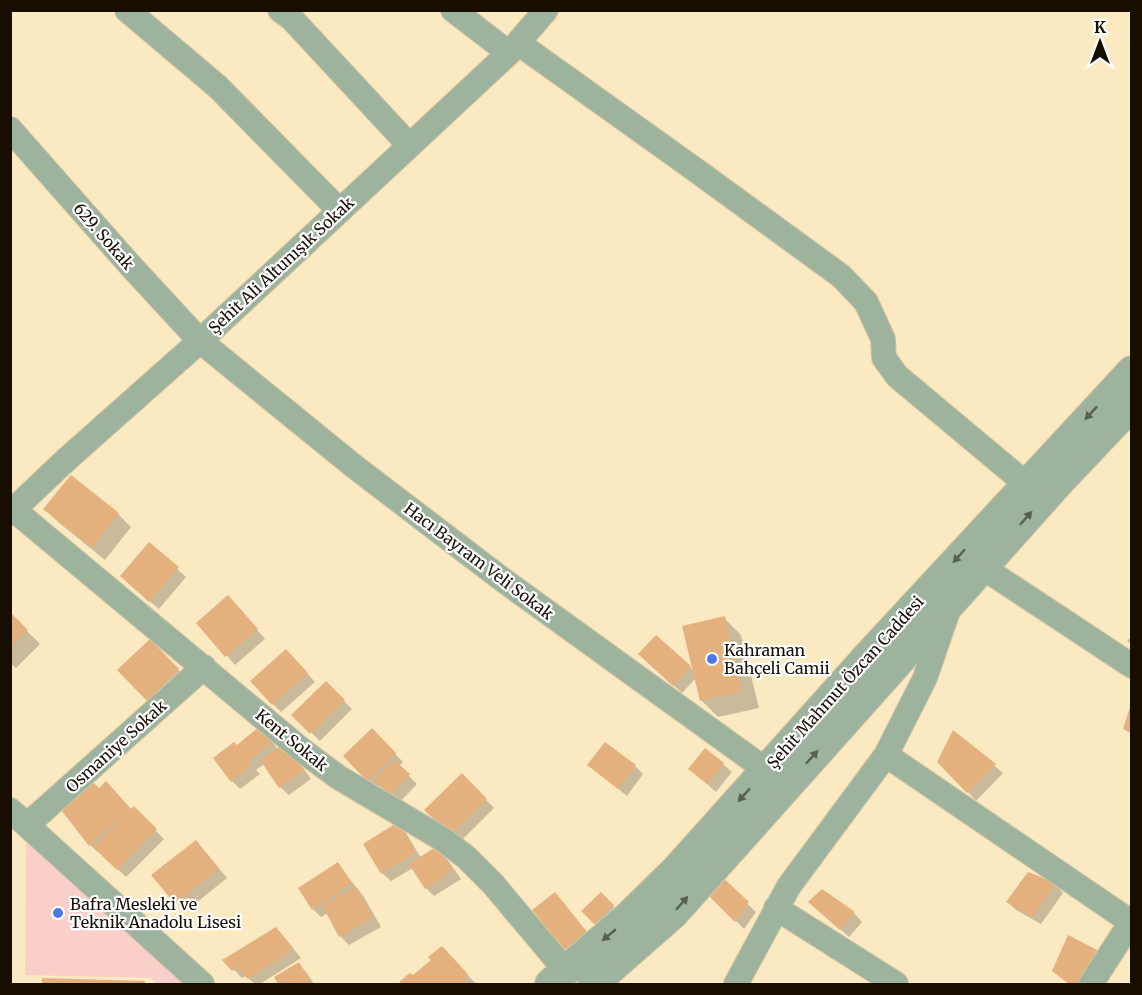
<svg xmlns="http://www.w3.org/2000/svg" width="1142" height="995" font-family="Merriweather,serif">
<style>
.green{fill:#facfca}
.shadow{fill:#0003}
.building{fill:#e3b07e}
.lines{fill:none;stroke-linecap:round;stroke-linejoin:round}
.minor-casing{stroke:#d7c6a3;stroke-width:26}
.tertiary-casing{stroke:#d7c6a3;stroke-width:32}
.minor{stroke:#9db39d;stroke-width:24}
.tertiary{stroke:#9db39d;stroke-width:30}
.oneway{fill:#5a604e}
.poi-dot{fill:#4c77ea;stroke:#fff;stroke-width:2}
.labels{text-anchor:middle;stroke-width:4.5;stroke-linejoin:round;paint-order:stroke}
.street-label{font-size:16px;fill:#170d00;stroke:#fff}
.poi-label{font-size:16px;fill:#170d00;stroke:#fff;text-anchor:start}
</style>
<rect width="100%" height="100%" fill="#fbe9c2"/>
<!-- green -->
<path class="green" d="M26,841l160,143h-29l-6,-6 -126,-3z"/>
<!-- shadow -->
<path class="shadow" d="M45,509l73,5 13,13 -26,33 -47,-38z
M149,544l37,33 -27,32 -29,-24z
M236,606l29,33 -30,26 -37,-42z
M10,614l30,30 -24,24 -6,-5z
M724,618l17,17 18,73 -41,9 -17,-17 -5,-22 -14,15 -33,-30 41,4 4,5z
M1132,636v9l-5,-4z
M150,641l37,38 -31,29 -37,-38z
M294,659l21,23 -34,30 -8,-8z
M326,683l26,26 -32,32 -27,-26z
M372,730l31,32 -4,4 18,18 -18,19 -19,-19 -4,4 -31,-32z
M954,732l49,41 -27,28 -8,-9z
M269,737l9,13 15,4 18,25 -22,16 -9,-8 -16,-23 -8,6 4,4 -20,15 -8,-8 5,-35z
M723,764l9,8 -16,20 -26,-23z
M589,765l46,1 8,8 -16,22z
M462,775l32,33 -35,35 -32,-33z
M115,792l17,19 2,-2 30,30 -38,38 -26,-25 -1,1 -9,-8z
M398,824l8,9 15,25 16,-10 8,8 16,23 -27,17 -8,-8 -13,-20 -22,13 -9,-8z
M204,850l23,28 -42,34 -31,-36z
M338,864l26,33 17,30 -32,18 -9,-9 -12,-23 -7,4 -8,-8z
M717,875l39,37 -12,17 -39,-39z
M1055,884l8,9 -22,31 -25,-14 -8,-8z
M822,891l32,22 8,9 -13,15 -30,-27z
M601,894l15,15 -18,18 -15,-16z
M563,902l31,39 -21,16 -8,-8z
M276,928l25,30 -41,26h-5l-9,-8 -4,2 -18,-18z
M433,961h22l21,23h-73l-1,-2 11,-5z
M299,964l8,9 7,11h-34l-4,-6z
M44,980l100,3 2,1h-103z"/>
<!-- building -->
<path class="building" d="M71,475l48,38 -27,35 -49,-39z
M149,542l30,25 -30,35 -29,-26z
M228,595l30,34 -33,28 -29,-34z
M10,612l18,18 -18,18z
M725,616l17,75 -42,10 -18,-75z
M656,635l35,31 -18,20 -35,-32z
M150,639l29,30 -32,32 -30,-31z
M286,649l22,24 -36,32 -22,-24z
M326,681l19,19 -35,34 -19,-19z
M1131,704h1v30l-9,-5z
M260,726l13,16 -24,19 3,4 -21,17 -18,-24 21,-16 3,3z
M372,728l24,25 -29,28 -24,-25z
M953,730l43,34 -29,29 -30,-31z
M605,742l31,23 -18,24 -31,-24z
M285,743l19,27 -25,18 -19,-28z
M705,748l19,15 -17,21 -19,-15z
M394,760l16,14 -20,22 -16,-15z
M462,773l25,26 -37,36 -26,-25z
M90,779l9,9 7,-7 25,28 -42,37 -31,-40z
M134,806l23,23 -40,41 -24,-23z
M398,822l18,30 -35,22 -18,-30z
M196,840l23,29 -44,35 -24,-29z
M437,846l16,24 -28,19 -16,-25z
M338,862l14,21 -40,27 -14,-22z
M717,872l32,30 -14,20 -32,-32z
M1028,872l28,11 -24,34 -26,-15z
M356,887l17,31 -34,19 -17,-32z
M822,889l33,23 -15,18 -32,-28z
M555,892l31,39 -22,19 -32,-40z
M601,892l13,13 -20,19 -13,-13z
M276,927l18,22 -46,30 -11,-11 -5,3 -10,-11z
M1068,935l33,17 -22,32h-10l-17,-13z
M442,946l26,28 -5,4 7,6h-67l-4,-2 11,-9 3,2 18,-15 -3,-3z
M299,962l13,22h-34l-4,-7z
M42,978l103,3v3h-103z"/>
<g class="lines">
<defs>
<path id="minor" d="M127,10l91,77 121,123
M280,10l12,9 117,126
M453,10l56,43
M518,43l179,128 144,105 25,26 17,37 1,19 13,18 128,107
M10,129l119,135 71,77 155,126 148,113 263,190
M14,510l289,241 35,26 106,63 23,18 26,26 73,87
M10,513l57,-54 133,-118 309,-288 37,-43
M982,567l150,99
M886,755l245,167 -40,62
M10,810l192,174
M27,825l177,-158
M776,908l120,76
M736,984l53,-98 97,-131 39,-77 24,-70"/>
<path id="tertiary" d="M550,984l76,-65 50,-49 192,-214 264,-285
M593,984l80,-70 386,-432 73,-77"/>
</defs>
<!-- minor casing -->
<use href="#minor" class="minor-casing"/>
<!-- tertiary casing -->
<use href="#tertiary" class="tertiary-casing"/>
<!-- minor -->
<use href="#minor" class="minor"/>
<!-- tertiary -->
<use href="#tertiary" class="tertiary"/>
</g>
<!-- one-way arrows -->
<defs><path id="oneway-solid" d="M-6-.8H1V-3.2L6.5 0L1 3.2V.8H-6Z" transform="scale(1.5)"/></defs>
<g class="oneway">
<use href="#oneway-solid" transform="translate(1091 413) rotate(133)"/>
<use href="#oneway-solid" transform="translate(1026 518) rotate(-48)"/>
<use href="#oneway-solid" transform="translate(959 556) rotate(132)"/>
<use href="#oneway-solid" transform="translate(812 757) rotate(-48)"/>
<use href="#oneway-solid" transform="translate(744 795) rotate(132)"/>
<use href="#oneway-solid" transform="translate(682 903) rotate(-49)"/>
<use href="#oneway-solid" transform="translate(609 935) rotate(140)"/>
</g>
<!-- markers -->
<g class="poi-dot">
<circle cx="712" cy="659" r="6"/>
<circle cx="58" cy="913" r="6"/>
</g>
<g class="labels">
<!-- street labels -->
<g class="street-label">
<text transform="translate(104 236) rotate(49)" y="6">629. Sokak</text>
<text transform="translate(281 265) rotate(-43)" y="6">Şehit Ali Altunışık Sokak</text>
<text transform="translate(479 561) rotate(37)" y="6">Hacı Bayram Veli Sokak</text>
<text transform="translate(845 682) rotate(-48)" y="6">Şehit Mahmut Özcan Caddesi</text>
<text transform="translate(292 740) rotate(39)" y="6">Kent Sokak</text>
<text transform="translate(116 746) rotate(-42)" y="6">Osmaniye Sokak</text>
</g>
<!-- poi labels -->
<g class="poi-label">
<text x="724" y="656">Kahraman<tspan x="724" dy="18">Bahçeli Camii</tspan></text>
<text x="70" y="910">Bafra Mesleki ve<tspan x="70" dy="18">Teknik Anadolu Lisesi</tspan></text>
</g>
</g>
<!-- border -->
<rect width="1142" height="995" fill="none" stroke="#170d00" stroke-width="24"/>
<!-- north arrow -->
<g transform="translate(1100 42)" stroke="#ffffff" stroke-width="4.5" paint-order="stroke">
<path d="M0-4.5L10 22L0 15L-10 22Z" fill="#170d00"/>
<text y="-9" font-size="16" font-weight="bold" text-anchor="middle" fill="#170d00">K</text>
</g>
</svg>
